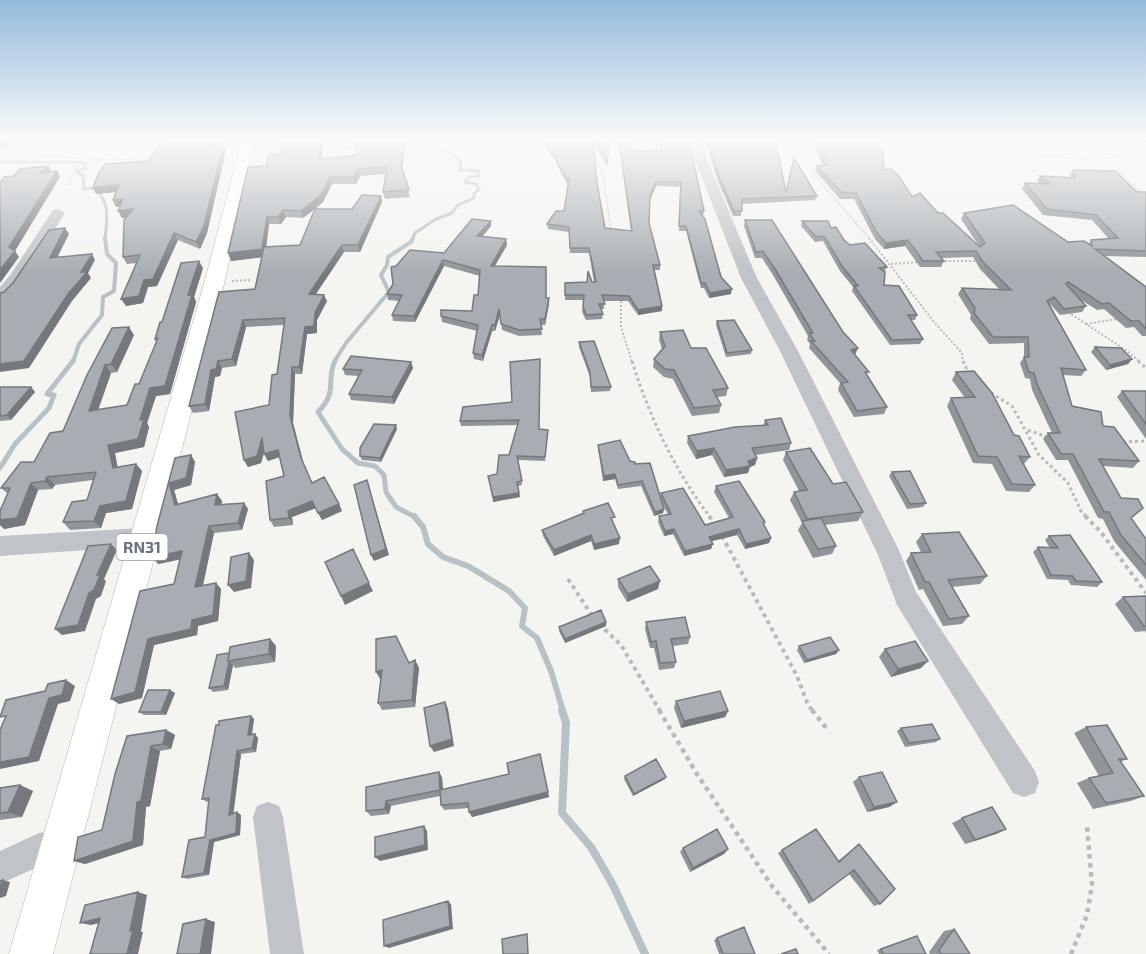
<svg xmlns="http://www.w3.org/2000/svg" width="1146" height="954" font-family="'Exo 2',sans-serif">
<style>
.lines{fill:none;stroke-linecap:round;stroke-linejoin:round}
.stream-far4{stroke:#b8c2c6;stroke-width:3}
.stream-far3{stroke:#b8c2c6;stroke-width:4}
.stream-far2{stroke:#b8c2c6;stroke-width:5}
.stream-far1{stroke:#b8c2c6;stroke-width:6}
.stream{stroke:#b8c2c6;stroke-width:8}
.major-casing{stroke:#b2b5b9;stroke-width:1}
.path-far4{stroke:#b8babd;stroke-width:1.5;stroke-dasharray:1.5 1.5;stroke-linecap:butt}
.path-far3{stroke:#b8babd;stroke-width:2;stroke-dasharray:2 2;stroke-linecap:butt}
.path-far2{stroke:#b8babd;stroke-width:3;stroke-dasharray:3 3;stroke-linecap:butt}
.path-far1{stroke:#b8babd;stroke-width:4;stroke-dasharray:4 4;stroke-linecap:butt}
.path{stroke:#b8babd;stroke-width:4.5;stroke-dasharray:4.5 4.5;stroke-linecap:butt}
.minor{fill:#c0c3c7;fill-rule:evenodd}
.major{fill:#fff;fill-rule:evenodd}
.wall{fill:#90959a;fill-rule:evenodd}
.shaded-wall{fill:#75797d}
.building{fill:#a7adb3;stroke:#75797d;stroke-width:1.5}
.labels{text-anchor:middle;stroke-width:6;stroke-linejoin:round;paint-order:stroke}
.shield{fill:#fff;stroke:#949ca6;stroke-width:1.5}
.shield-label{font-size:16px;font-weight:bold;fill:#667280}
</style>
<rect width="100%" height="100%" fill="#f4f5f1"/>
<g class="lines">
<!-- stream-far4 -->
<path class="stream-far4" d="M0,162h83l3,6 -9,3 6,5 1,13 10,-1c17,14 13,31 11,51
M412,239l3,-6 21,-14 16,-6 6,-8 16,-7v-5l5,-3 -3,-6 -11,-2 5,-5 9,-1v-5l-19,-1 1,-8 -6,-6 -30,-16"/>
<!-- stream-far3 -->
<path class="stream-far3" d="M73,362l6,-18 23,-29 1,-18 11,-6 2,-28 -9,-9 -2,-16
M334,362l12,-19 43,-51 -8,-17 6,-10 1,-8 23,-15 2,-4"/>
<!-- stream-far2 -->
<path class="stream-far2" d="M335,361c-10,22 4,29 -17,51l24,37 16,14 17,3 9,9 2,17 10,15 19,10
M0,468l15,-24 34,-36 5,-13 -7,-1 26,-33"/>
<!-- stream-far1 -->
<path class="stream-far1" d="M414,516l9,11 5,17 15,13 25,9 41,25 16,17 -3,18 15,12 14,33 12,40"/>
<!-- stream -->
<path class="stream" d="M562,710l4,13 -4,90 29,34 22,38 32,69"/>
<defs>
<path id="major" d="M242,140h14l-32,144 -171,670h-44l195,-670z"/>
</defs>
<!-- major casing -->
<use href="#major" class="major-casing"/>
<!-- path-far4 -->
<path class="path-far4" d="M152,140l2,15
M263,140l20,3
M346,140l5,8 7,3
M796,140l17,34 57,65
M211,144l21,-2
M1046,144l-5,6 1,5 36,4 46,-2 -8,7 5,9 25,24
M26,147l30,-7
M320,147l31,1
M164,150l8,-10
M594,154l9,21 8,56
M33,156l95,4 27,-5
M103,157l49,-17
M67,185l11,-19 19,-8"/>
<!-- path-far3 -->
<path class="path-far3" d="M869,238l65,84 28,31 1,9
M941,261h38
M891,264l28,-2
M232,281l20,-1
M621,297v30l11,35
M1068,312l59,39 13,11
M1086,324l31,-5"/>
<!-- path-far2 -->
<path class="path-far2" d="M632,361c17,55 43,110 78,156
M963,361l5,11
M1138,361l8,7
M991,393l21,13 27,49 29,28 13,28 6,6
M1028,430l19,7
M1123,442l23,-1"/>
<!-- path-far1 -->
<path class="path-far1" d="M709,516l7,9
M1085,516l15,15 46,62
M722,536l75,140 11,29 5,6
M568,579l25,38
M599,624l22,21 39,66"/>
<!-- path -->
<path class="path" d="M659,710l38,64 75,112 57,68
M812,710l15,19
M1071,954l16,-39 5,-30 -5,-59"/>
<!-- minor -->
<path class="minor" d="M691,140h12l5,22 49,116 41,73 100,197 18,44 119,179 4,11 -4,11 -11,4 -11,-4 -116,-188 -19,-50 -98,-204 -39,-73 -45,-116z
M58,209l7,4c-12,18 -47,83 -65,88v-14l11,-13 42,-64z
M144,528l8,2 3,7 -3,7 -8,2 -144,10v-20z
M268,802l11,4 4,11 21,137h-34l-17,-137 4,-11z
M61,830l11,5 5,11 -5,11 -11,5 -19,3 -42,19v-33l39,-18z"/>
<!-- major -->
<use href="#major" class="major"/>
</g>
<!-- wall -->
<path class="wall" d="M215,140l-1,5 12,5 -19,83 -7,16 -22,-9 -21,46 -9,1 -5,16 -17,3 10,-43 -9,1 -4,-7 3,-40 -4,1 -2,-12 -4,1 -3,-7 3,-8 -20,2 73,-47z
M281,140h43l-3,19 36,-4 -5,-15h52l1,5 -3,25 8,27 -25,2 -2,-7 3,-18 -26,2 -4,8h-24l-9,18 -8,7h37l29,-13 1,6 -22,50h-16l-28,42 11,7 -10,19v13l-10,1 -5,40h-7l-2,49 11,42 8,18 27,21 3,7 -20,9 -6,-12 -24,9 1,8 -19,2 -4,-7 14,-44 -4,-19 -12,4 -4,-8 -3,10 -13,4 -4,-7 25,-55 8,-31 7,-49 -38,2 -10,39 -14,2 -2,8 -5,1 -6,34 -16,2 -4,-7 66,-117 7,-32 -31,4 36,-95 13,-12zM315,209l-15,36 -34,2 3,-23h12l5,-7 17,1z
M546,140h64l-3,27 -14,-26 4,42 8,45 26,3 -13,-91h8l8,11 26,-1 -1,-10h30l15,71 -1,5 18,61 10,17 -22,4 -5,-10h-3l-15,-57h-7l1,-44 -24,-1 -6,14 -1,23 11,42v5h-6l8,41 -24,4 -10,-14h-24v8h-3l2,5 -1,5 -16,1 -4,-8 2,-12h-19v-17l29,-1 -5,-29h-19l-1,-21 -21,-3 -1,-5 17,-13 4,-27h-1l-11,-21v-9l-2,5 -7,-9z
M705,140h69l12,53 31,3 -2,4 -73,4 -1,12h-8l-16,-37z
M811,140h65l8,30 28,27 26,16 41,33 -18,-27 3,-6 104,29 21,2 2,-4 18,-1 -17,-19 -49,-5 -21,-26 3,-6 14,1 -2,-3 3,-5 30,2v-3l3,-5 64,22h9v65l-42,-1 42,31v49h-4l-8,-9 -8,1 -22,-19 -7,1 -19,-12 8,8 -4,6 -22,3 -11,-12 37,67 -5,6 -18,-1 9,31 31,20 36,35 -6,7 -30,-2 28,52 15,21v41l-32,-39 -11,-22 -5,-1 -30,-58h-12l-13,-21 5,-6h4l-20,-43 -2,-11 -5,-1 -5,-15 4,-6v-14l-35,1 -19,-25 1,-4 -13,-21 4,-6 38,2 -20,-21 -7,-12 -32,1 3,3 -3,6h-21l-15,-21 -21,3 -9,-10 -21,-40h-14l-25,-28 2,-5 6,-1z
M1132,140h14v3h-11z
M745,220l110,135 32,52 -3,7 -30,3 -16,-27 2,-7 -31,-35 1,-4 -3,-4 1,-4 -35,-61 -11,-17h-7l-11,-32z
M802,221l29,7 19,17 37,22 -3,5v13l33,30 -2,5h-4l12,19 -3,5 -30,1 -38,-54 1,-4 -13,-16 -17,-30 -8,1 -14,-16z
M491,226l-9,10 24,3 1,6 -12,21 51,32 3,6 -4,21h-4l1,10 -23,1 -17,-6 -2,-15 -5,16h-3l-9,30 -9,-2 -1,-6 4,-22 -35,-9 -1,-6 31,-5 6,-16 2,-19 -36,-10 -29,56 -22,-1 -1,-6 7,-14 -11,-1 -1,-6 6,-10 3,-18 48,-13z
M203,268l-9,29 2,5 -26,92 -14,2 -9,27 2,4 -5,20 -29,6 2,14 19,-3 6,7 -10,38 -26,4 -5,15 -31,2 -7,-8 24,-22 6,-20 -38,5 -3,4 -14,1 -13,35 -21,4 -4,-4v-14l8,-17 -7,-6 33,-26 29,-31 24,-56 47,-40 -17,37 -6,1 -13,37 29,-5 12,-21 17,-42 -1,-3 7,-17z
M717,321l35,29 -1,4 -25,3 -10,-32z
M660,332l31,16 37,40 -2,8 -9,1 4,8 -2,8 -27,3 -19,-37 -9,-2 -11,-10 1,-8 8,-10 -3,-9z
M579,342l32,45 -1,4 -19,1 -1,-15 -11,-30z
M1095,347l37,12 -4,5 -22,6 -15,-18z
M411,362l2,6 -19,36 -43,-4 -2,-6 9,-18 -13,-1 -2,-6z
M956,372l58,63 16,22 -6,7h-1l12,21 -6,7 -23,-1 -14,-27 -19,-1 -26,-57 4,-8h14l-13,-18z
M0,387h31l4,5 -24,28 -11,1z
M1122,391h24v48l-29,-42z
M512,402l27,28h9l-3,31 -27,-1 4,25 -4,1 2,11 -27,5 -5,-26 9,-2 12,-19 9,-30 -57,1 -1,-5z
M765,420l26,23 -2,7 -34,5 2,3 -2,7 -5,2 -2,6 -24,4 -12,-22 -16,4 -9,-16 1,-7 75,-10z
M397,429l-16,33 -19,-2 -2,-4z
M598,445l37,19 29,45 -1,4 -9,3 -13,-30 -23,3 -3,-10 -12,2 -5,-32z
M786,452l47,32 30,28 -5,9 -34,4 12,21 -4,8 -19,4 -15,-28 4,-7 -12,-23 4,-8 5,-1 -16,-31z
M191,455l4,7 -4,23 -17,5 4,14 39,-10 5,7 -1,4 23,-2 4,6 -6,21 -28,3 -11,53 13,-3 5,6 -3,32 -20,5 -1,9 -43,10 -12,53 -23,6 55,-120 6,-25 -22,5 17,-106z
M892,472l34,31 -3,4 -16,2 -18,-33z
M716,486l49,36 -1,3 7,13 -2,5 -24,6 -8,-14 -25,6 -1,8 -27,7 -11,-22 -9,2 -6,-14 1,-6 9,-1 -8,-17 1,-5 44,32 24,-7 -15,-26z
M583,511l32,12h-1l5,21 -25,6 -3,-9 -37,15 -11,-20 -1,-6 41,-17z
M922,534l65,42 -7,8 -28,3 17,29 -7,8 -19,2 -20,-37 -4,1 -13,-29 5,-8 10,-1 -5,-10z
M1049,536l53,46 -5,5 -26,-2 -3,-5 -21,-1 -14,-27 5,-5 12,1 -5,-8z
M618,579l40,10 -31,13 -9,-15z
M1146,596v37l-1,-2 -10,1 -20,-28 8,-7z
M646,622l44,15 -2,7 -15,2 3,16 -2,6 -15,2 -5,-22h-4l-5,-19z
M606,626l-41,17 -6,-12v-4z
M270,639l6,7 -1,16 -40,6 -2,-3 -5,25 -15,2 -4,-4 20,-35z
M799,646l40,4 -3,4 -32,9 -7,-13z
M885,649l36,19 -30,9 -12,-20z
M415,660l4,8 -4,39 -33,3 -4,-7 3,-24h-1z
M175,693l-9,22h-22l-5,-3z
M676,701l52,10 -3,6 -44,11 -7,-20z
M251,716l3,3 -2,16 6,3 -2,14 -15,2 -8,59 8,2 -1,20 -26,7 -5,33 -22,4 -5,-2 23,-40 4,-36 -2,1 -5,-3z
M1086,727l41,32 -7,3 24,34 -13,5 -38,8 -16,-26 12,-5 10,-2 -25,-43z
M901,728l39,11 -4,3 -31,5 -8,-16z
M166,730l9,5 -4,14 -11,2 -10,55 -4,1 -3,38 -58,19 -11,-3 28,-31 13,-56z
M625,776l40,3 -32,17 -9,-17z
M442,777l1,12 105,3 1,5 -77,20 -3,-9 -25,2 -3,-5 -1,-9 -49,10 -2,8 -18,2 -5,-5z
M859,777l38,25 -8,5 -22,5 -14,-30z
M20,785l13,6 -11,26 -22,3v-32z
M962,818l44,11 -10,5 -31,10 -13,-21z
M859,844l21,60 -6,2 -25,-32 -40,30 -31,-51 4,-3 56,11 16,-13z
M683,848l45,1 -4,5 -34,18 -10,-20z
M954,929l16,25h-40l-1,-2 15,-21z
M917,936l9,18h-47l-2,-4z
M717,938l38,16h-36l-5,-14z"/>
<!-- shaded-wall -->
<path class="shaded-wall" d="M9,140h5l-5,7 -9,1v-5z
M322,140h2l-4,26 -2,-7z
M404,140l1,5 -3,27 -1,-7z
M223,144l3,6 -19,83 -7,16 -4,-7z
M48,166l3,6 -10,1z
M358,169l2,7 -4,8 -2,-7z
M57,171l3,6 -45,74 4,6 -19,26v-13l9,-23z
M330,177l2,7 -9,18 -20,16 -2,-7z
M656,182v4l-6,14v-5z
M119,185l4,6 -27,3 -3,-6z
M381,196l1,6 -22,50 -2,-7z
M123,199l4,6 -11,2 -3,-7z
M133,209l3,7 -14,2 -4,-7z
M283,210l3,7 -5,7 -3,-7z
M267,217l2,7 -4,33 -34,4 -3,-8z
M491,221v5l-13,16 -1,-6z
M65,228l4,6 -15,30 -4,-6z
M174,233l4,7 -21,46 -9,1 -5,16 -17,3 -5,-7 23,-19z
M506,239l1,6 -16,27v-6z
M908,240l-3,6 -21,3 2,-6z
M342,245l2,7 -33,49 -2,-7z
M92,254l3,6 -7,13 3,5 -19,23 -43,67 -29,4v-8l81,-92z
M443,260l1,6 -29,56 -1,-6z
M199,261l4,7 -9,29 2,5 -26,92 -14,2 -9,27 2,4 -5,20 -29,6 4,22 -6,-7 -5,-23 32,-25 10,-32 38,-93z
M732,289l-1,5 -22,4 1,-5z
M324,295l3,6 -10,19v13l-10,1 -5,40 -3,-7 6,-40 10,-14z
M549,298v6l-4,21v-6z
M662,306v5l-24,4v-5z
M499,309l1,6 -5,16v-6z
M243,320l3,7 -10,39 -4,-7z
M492,325v6l-9,30 -1,-6z
M129,327l5,8 -17,37 -6,-8z
M858,348l-3,7 -4,-5z
M1132,359l-4,5 -22,6 4,-5z
M218,361l4,7 -2,8 -5,1 -6,34 -4,-7 6,-34z
M411,362l2,6 -19,36 -2,-7z
M105,365l6,8 -16,46 -6,-8z
M292,367l3,7 -2,49 11,42 -3,-7 -11,-42z
M31,387l4,5 -24,28 -4,-5z
M396,425l1,4 -16,33 -1,-4z
M262,438l4,7 -5,18 -13,4 -4,-7z
M714,448l-2,7 -16,4 1,-8z
M278,450l4,6 -14,5 -4,-7z
M191,455l4,7 -4,23 -17,5 6,21 -5,-6 -6,-22z
M757,458l-2,7 -5,2 -2,6 -24,4 2,-7z
M136,464l6,7 -10,38 -26,4 -5,15 -7,-7 6,-15z
M615,474v5l-12,2 1,-5z
M47,477l8,8 -3,4 -7,-8z
M367,480l22,75 -15,6 -3,-6z
M31,483l7,7 -13,35 -21,4 -4,-4v-5z
M519,493l1,4 -27,5v-5z
M217,494l5,7 -2,11 -5,-7z
M312,501l4,7 -24,9 1,8 -4,-7 -1,-7z
M244,503l4,6 -6,21 -4,-7z
M339,504l3,7 -20,9 -4,-7z
M664,509l-1,4 -9,3 1,-4z
M209,526l5,7 -13,60 -6,-6z
M674,529l-1,5 -9,2 1,-5z
M739,529l-2,6 -29,7 1,-5z
M591,535v6l-37,15v-6z
M620,538l-1,6 -25,6v-6z
M771,538l-2,5 -24,6 1,-5z
M111,544l6,6 -13,29 2,2 -5,15 -5,3 -11,32 -23,4 -7,-6 34,-36z
M713,544l-2,5 -27,7 1,-5z
M182,551l5,7 -29,6 -6,-7z
M249,553l5,7 -3,28 -17,4 -6,-7z
M660,581l-2,8 -31,13 1,-8z
M216,583l5,6 -3,32 -20,5 -1,9 -43,10 -12,53 -23,6 -8,-5 37,-60 44,-19z
M369,583l4,8 -28,14 -4,-9z
M606,622v4l-41,17v-4z
M270,639l6,7 -1,16 -6,-8z
M839,650l-3,4 -32,9 3,-3z
M415,660l4,8 -4,39 -3,-7z
M928,661l-7,7 -30,9 7,-8z
M229,662l4,3 -5,25 -4,-4z
M382,670l4,8 -6,1 -4,-7z
M66,680l9,6 -5,15 -12,3 -19,57 -39,8v-7l49,-64z
M170,690l5,3 -9,22 -5,-3z
M445,702l3,7 6,37 -20,6 -4,-6z
M728,711l-3,6 -44,11 3,-7z
M251,716l3,3 -3,20 -3,-4z
M166,730l9,5 -4,14 -8,-5z
M255,734l3,4 -2,14 -4,-4z
M151,746l9,5 -10,55 -4,1 -3,38 -58,19 -11,-3 63,-59z
M237,751l4,3 -8,63 -4,-2z
M439,772l3,5 1,18 -3,-5z
M666,777l-1,2 -32,17 1,-2z
M20,785l13,6 -11,26 -14,-5z
M548,792l1,5 -77,20 -3,-5z
M386,801l5,5 -2,8 -4,-5z
M897,802l-8,5 -22,5 7,-5z
M237,812l4,3 -1,20 -26,7 -5,33 -5,-2 6,-33z
M424,826l3,5 1,19 -48,11 -5,-4z
M1006,829l-10,5 -31,10 10,-4z
M728,849l-4,5 -34,18 3,-4z
M3,880l7,2 -4,14 -6,2v-7z
M138,892l9,3 -6,37h2l-5,22h-11l3,-23z
M448,901l3,3 2,25 -64,19 -5,-2z
M100,918l11,2 -20,5 -11,-2z
M206,919l9,3 -4,32h-11z"/>
<!-- building -->
<path class="building" d="M0,140h9l-3,3h-6z
M170,140h42l-1,5 12,-1 -19,82 -8,16 -22,-9 -21,46 -9,1 -5,16 -18,3 19,-44 -17,2 1,-37 9,-11 -15,2 5,-12 -10,1 6,-15 -26,3 5,-14 7,-10 43,-3 10,-13 11,-1z
M281,140h41l-4,19 40,-4 -5,-15h51l-3,25 8,25 -26,2 4,-25 -29,2 -4,8h-24l-9,18 -20,16 -18,-1 -5,7h-11l-5,32 -34,4 20,-86 19,-1 1,-11 12,-1z
M546,140h47l4,43 8,45 27,3 -13,-91h7l8,11 27,-1 -1,-10h29l15,71h-5l6,8 16,58 11,12 -22,4 -5,-10h-4l-15,-57h-7l2,-44h-25l-6,13 -1,28 11,42h-7l9,41 -24,4 -9,-14 -27,-1 3,9h-6l4,10 -17,1 -3,-8 1,-12h-19v-12l22,-1 1,-11 4,11h4l-7,-34h-19l-1,-21 -22,-3 9,-13h8l5,-32h-2l-12,-21 3,-11 -5,8 -6,-9z
M596,140h14l-3,22z
M707,140h67l3,7 9,46 8,-35 23,38 -75,3v12h-8l-16,-37z
M815,140h61l7,12 1,18 7,-1 8,7 13,21 8,-4 18,20h5l37,34 5,-4 -21,-30 49,-8 55,37 16,-1 8,5 -1,-6 27,-2 -22,-23 -49,-6 -22,-26 25,1 -10,-8 35,2 -2,-8 42,1 22,21h9v59l-51,-2 51,38v42l-7,-8h-8l-22,-18 -7,1 -34,-22 -2,2 20,22 -22,3 -10,-12 -7,4 39,69 -25,-2 11,38 29,6 2,14 11,1 25,34 -40,-2 22,39 17,1 5,9 -12,10 15,21v26l-25,-30 -12,-23h-5l-31,-58h-12l-13,-21h12l-23,-49 -3,-11 -5,-1 -5,-15h5l-1,-20h-35l-19,-24 1,-5 -13,-20 49,2 -28,-28 -7,-11 -40,1 8,9h-21l-15,-21 -22,3 -9,-10 -21,-40h-14l-25,-27 10,-1z
M48,166l-7,7 16,-2 -48,76 6,4 -15,19v-87l4,-6 10,-1 6,-7z
M362,195l19,1 -23,49h-16l-33,49 15,1 -9,18 -1,13 -9,1 -6,40h-7l-2,49 11,42 11,25 12,-6 15,27 -21,9 -6,-12 -24,10 1,7 -19,2 -4,-39 18,-5 -6,-26 -14,4 -2,-16 -5,18 -13,4 -9,-48 34,-7 3,-30 5,-1 8,-56 -42,2 -11,39 -14,2 -2,8 -5,1 -6,34 -16,2 30,-114 36,-3 9,-42 36,-2 15,-36h37z
M472,219l19,2 -14,15 29,3 -15,27 55,1v31h3l-4,21h-5l2,10 -23,1 -18,-6 -2,-15 -4,16h-3l-10,30 -9,-2 5,-28 -37,-9v-6l31,1 2,-16h4l2,-25 -37,-10 -29,56 -22,-1 10,-20 -15,-1 6,-10 -2,-17 5,-1 14,-16 34,3z
M745,220h27l71,112 15,16 -7,2 18,22h-4l22,35 -30,4 -16,-28 7,-1 -37,-41h4l-6,-8h4l-38,-64 -12,-18 -7,1z
M802,221h26l3,7 5,-1 8,13 6,5 15,-2 22,24 -8,1 6,4 -1,13 15,1 18,29h-9l15,24 -31,1 -38,-54h4l-16,-20 -18,-30 -8,1z
M65,228l-15,30 42,-4 -11,18h6l-19,22 -44,67 -24,3v-71l4,-1 9,-9 36,-53z
M199,261l-11,34h4l-27,91 -15,2 -10,32 4,-1 -6,20 -30,6 5,23 23,-4 -10,37 -26,5 -6,15 -31,1 9,-20 15,-2 9,-28 -49,5 -2,4 -14,2 -14,35 -17,2v-9l10,-23h-9l20,-26h13l16,-29 13,-2 24,-56 25,-47 17,-1 -18,37 -6,1 -16,46 38,-6 8,-21h4l19,-46 -3,1 5,-17h2l19,-59z
M734,320l18,30 -25,3 -10,-32z
M683,330l8,18h15l22,40 -15,2 8,15 -27,3 -20,-38 -9,-1 -11,-10 11,-13 -5,-14z
M594,341l17,46h-20l-1,-15 -11,-30z
M1095,347l26,1 11,11 -22,6z
M351,356l60,6 -19,35 -43,-3 13,-24 -19,-1z
M540,359l-1,70 9,1 -3,27 -28,-1 5,25 -5,1 2,11 -26,4 -5,-21 9,-2 2,-19h10l10,-35 -59,1 3,-14 49,-5 -2,-40z
M974,371l18,22 22,42 5,1 11,21 -11,-1 16,29 -23,-1 -15,-27 -19,-1 -27,-58 24,-1 -19,-25z
M0,387h31l-24,28 -7,1z
M1122,391h24v33z
M781,418l10,25 -39,5 5,10 -9,3 2,5 -24,4 -12,-22 -17,3 -9,-15 47,-9 33,-2 -3,-5z
M374,424l22,1 -16,33 -20,-2v-8z
M620,440l10,21 5,1v2l15,-1 14,46 -9,3 -13,-31 -24,4 -3,-11 -11,2 -6,-31z
M810,448l23,36 13,-2 17,30 -56,7 -13,-27 13,-2 -21,-38z
M191,455l-5,23 -17,5 6,22 42,-11 -2,11 29,-2 -6,20 -29,3 -14,61 21,-4 -3,32 -21,5 -1,9 -43,10 -13,53 -24,7 29,-108 34,-7 8,-33 -30,6 5,-31 18,-68z
M910,471l16,32 -16,1 -18,-32z
M367,480l19,69 -15,6 -17,-70z
M739,481l26,41 -2,1 8,15 -25,6 -7,-15 -30,8 4,7 -28,7 -11,-22 -9,2 -6,-15 12,-2 -10,-21 22,-5 22,37 28,-8 -17,-31z
M608,503l7,14 -4,1 9,20 -26,6 -3,-9 -37,15 -12,-20 42,-17 -1,-2z
M821,518l15,28 -18,3 -16,-28z
M959,532l28,44 -39,4 21,36 -20,3 -20,-37h-4l-14,-29 20,-1 -9,-18z
M1070,535l32,47 -26,-1 -3,-5 -22,-1 -13,-28 20,1 -9,-12z
M111,544l-14,31h3l-6,15 -5,3 -11,32 -23,4 33,-83z
M353,549l16,34 -28,13 -16,-34z
M249,553l-3,28 -18,4 3,-28z
M650,566l10,15 -32,13 -10,-15z
M1146,596v30h-2l-21,-29z
M601,610l5,12 -41,17 -6,-12z
M685,617l5,20 -19,2 5,23 -16,1 -4,-22 -5,1 -5,-20z
M396,636l13,27 6,-3 -3,40 -34,3 4,-33 -6,2v-33z
M830,637l9,13 -32,10 -8,-14z
M270,639l-1,15 -41,7 2,-14z
M915,641l13,20 -30,8 -13,-20z
M229,653l-1,8 1,1 -5,24 -15,2 8,-33z
M66,680l-4,15 -13,3 -20,59 -29,5v-32l6,-14 -6,1 6,-17 39,-9 3,-7z
M148,690h22l-9,22h-22z
M720,691l8,20 -44,10 -8,-20z
M445,702l7,37 -22,7 -6,-38z
M251,716l-3,19 7,-1 -3,14 -15,3 -8,64 8,-3 -1,21 -26,7 -6,33 -22,4 7,-37 16,-3 4,-39 -7,1 14,-74h3v-4z
M932,724l8,15 -31,4 -8,-15z
M1107,725l20,34h-8l25,37 -38,7 -17,-25 24,-5 -27,-46z
M166,730l-3,14 -12,2 -10,55 -4,1 -4,39 -59,20 4,-24 24,-7 13,-56 12,-38z
M540,754l8,38 -79,20 -1,-9 -27,2 -1,-15 69,-16 -2,-11z
M656,759l10,18 -32,17 -9,-18z
M439,772l1,18 -54,11 -1,8 -19,2v-24z
M882,772l15,30 -23,5 -15,-30z
M20,785l-12,27 -8,1v-25z
M992,807l14,22 -31,11 -13,-22z
M424,826l1,19 -50,12v-20z
M717,829l11,20 -35,19 -10,-20z
M816,829l23,33 20,-18 36,45 -15,15 -26,-34 -41,31 -31,-51z
M3,880l-3,11v-10z
M138,892l-8,39 3,-1 -6,24h-37l10,-36 -20,5 5,-18z
M448,901l2,25 -66,20 -1,-26z
M206,919l-6,35h-23l6,-30z
M744,927l11,27h-32l-6,-16z
M954,929l16,25h-29l-2,-4z
M527,934l1,20h-25l-1,-15z
M917,936l9,18h-43l-2,-5z
M796,949l2,5h-17z"/>
<!-- sky -->
<linearGradient id="sky" x2="0" y2="1"><stop stop-color="#95bada"/><stop offset="0.51" stop-color="#fafaf9"/><stop offset="1" stop-color="#fafaf9" stop-opacity="0"/></linearGradient>
<rect width="1146" height="274" fill="url(#sky)"/>
<g class="labels">
<!-- shield labels -->
<rect class="shield" x="116.5" y="534" width="51" height="26" rx="4.5"/>
<g class="shield-label">
<text x="142" y="553">RN31</text>
</g>
</g>
</svg>
